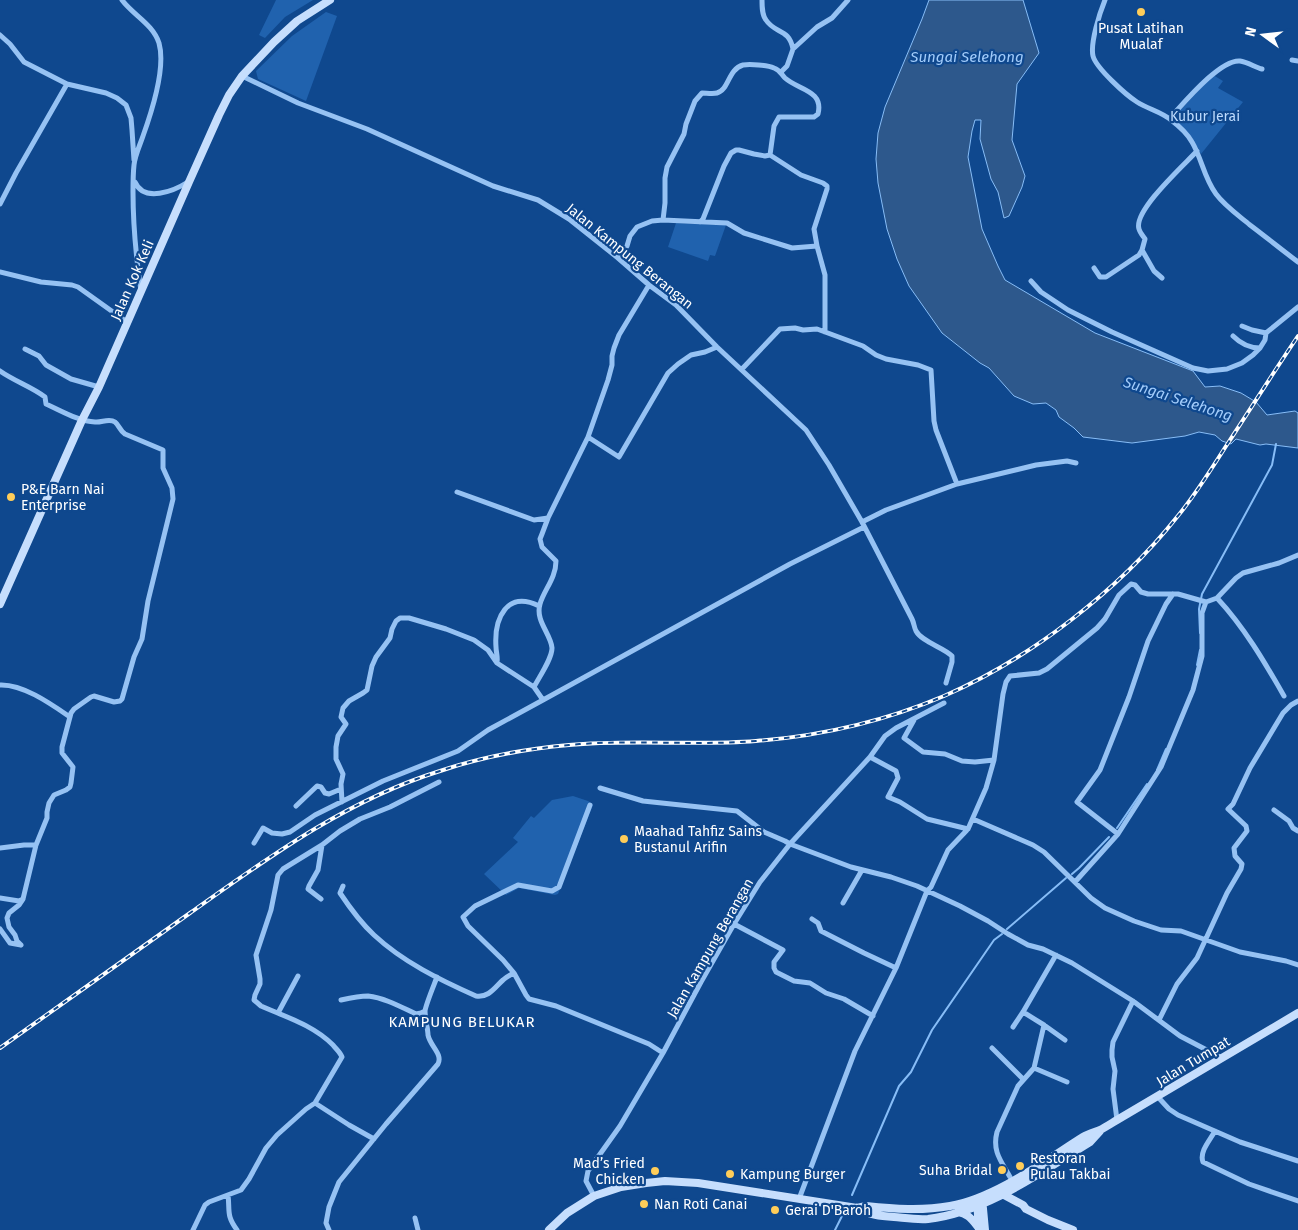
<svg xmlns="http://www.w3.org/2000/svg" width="1298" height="1230" font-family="'Fira Sans',sans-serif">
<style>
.green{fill:#2062ae}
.water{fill:#2d588c;stroke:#87bdf7}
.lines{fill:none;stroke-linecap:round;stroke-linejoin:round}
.stream{stroke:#87bdf7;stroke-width:2}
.street{stroke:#96c2f3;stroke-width:5}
.secondary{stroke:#c6defd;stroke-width:8}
.rail-casing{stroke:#fff;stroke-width:4}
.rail{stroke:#0f488e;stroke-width:2;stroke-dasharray:5.5;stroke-linecap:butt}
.poi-dot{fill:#ffcd59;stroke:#0f488e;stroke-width:2}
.labels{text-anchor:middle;stroke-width:4.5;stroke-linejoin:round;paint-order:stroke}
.poi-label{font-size:14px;fill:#fff;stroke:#0f488e;text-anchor:start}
.park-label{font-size:14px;fill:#bedcfe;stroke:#0f488e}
.street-label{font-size:14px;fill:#fff;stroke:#0f488e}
.water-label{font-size:15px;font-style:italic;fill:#a2ccfb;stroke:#0f488e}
.neighbourhood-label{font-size:15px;letter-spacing:1px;fill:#fff;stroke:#0f488e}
</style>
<rect width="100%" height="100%" fill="#0f488e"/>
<!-- green -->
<path class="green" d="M276,0h37l-28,17 -20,21 -6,-3z
M326,12l11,4 -31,85 -48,-22 -2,-8 36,-35z
M1213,75l10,6 -5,7 25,14 -42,52 -9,-16 -19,-20z
M676,223l50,2 -11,31 -5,-1 -2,6 -40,-14z
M573,796l15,5 5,4 -35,89 -3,1 -36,-7 -13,7 -22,-21 34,-32 -5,-4 18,-22 3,2 18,-18z"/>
<!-- water -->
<path class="water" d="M929,0h94l16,53 -22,31 -5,56 13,36 -3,11 -13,29 -5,2 -6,-26 -7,-13 -11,-40 1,-19h-6l-3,11 -4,26 14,72 16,37 7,14 90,53 98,38 12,16 15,-1 21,7 15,9 11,13 28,-4 3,2v35l-32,-4 -6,1 -24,-6 -5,5 -9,-3 -7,-6 -16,-3 -14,4 -53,7 -49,-6 -9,-9 -15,-11 -3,-7 -10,-7 -13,1 -19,-8 -25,-28 -9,-5 -38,-30 -33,-47 -12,-27 -10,-30 -9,-46 -2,-24 2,-26 7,-26 37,-88z"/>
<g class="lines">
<!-- stream -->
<path class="stream" d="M1200,633l-1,-24 3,-15 70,-129 4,-21
M1197,665l3,-15
M1157,770l9,-21
M1117,828l30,-44
M1072,874l7,-6 30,-31
M1007,929l59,-51
M852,1195l47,-109 12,-14 21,-42 62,-90 8,-6
M835,1230l7,-14"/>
<!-- street -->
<path class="street" d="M122,0c11,15 31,24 37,43 7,25 -7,68 -16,93 -3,9 -8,19 -9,29 -1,9 -1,18 -1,27 0,34 3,65 8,99
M762,0c0,7 0,15 4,20 9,14 23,8 27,29
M1105,0c-5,12 -15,43 -12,56 3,12 33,39 44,46 11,7 25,10 34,18 8,6 16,13 21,22 10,17 12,36 24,52 9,12 22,21 34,31 16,12 32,25 48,37
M0,35l10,9 14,18 43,22 39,9 11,5 9,7 5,13 1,12 2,30
M1292,60l6,1
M781,72l6,-6 6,-17 24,-22 15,-9 16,-18
M242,76l56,27 69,26 126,57 45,14 31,19 49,39 31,27 27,20 41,42 89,83 23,35 33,57 50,97c2,4 2,8 4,12 6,11 27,16 36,25v6l-6,21
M1170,118c13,-14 50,-59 70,-57 7,1 15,6 22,8
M770,155l31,20 22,8 4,3v3l-13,40 3,17
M135,182c9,21 39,9 53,0
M0,204l16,-31 51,-89
M663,220l2,-17v-25l2,-11 17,-33 2,-10 9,-23 7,-8c4,0 11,1 15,0 12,-3 11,-24 26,-28 7,-1 24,0 31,3 6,2 7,6 11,10 13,12 39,12 33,36l-4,3h-35l-5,9 -4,29 -5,1 -11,-2 -15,-4h-3l-5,3 -7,13 -21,53 -3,3
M1142,250l12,21 8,7
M618,258l9,-12 3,-10 7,-9 15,-6 11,-1 64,3 17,10 48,15 25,-2 8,29v57
M1094,268l6,9h6l33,-22 3,-5 3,-11c-2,-3 -5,-6 -6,-10 -6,-18 45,-64 58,-78
M0,272l41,10 31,3 6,2 49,35
M1031,281l10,11 27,18 44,22 81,36 15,3 19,-2 15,-6 11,-8 7,-7
M1242,326l10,4 14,3
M1233,336c8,8 16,12 27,12l5,-8 1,-7 32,-26
M25,349l14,7 7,9 25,14 28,8
M742,369l38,-40 15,-1 8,2 14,-1 46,17 13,9 10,4 32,6 13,5 3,51 2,9 21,54
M0,371c14,10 32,16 45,26l1,7c16,7 32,17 49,18 6,1 14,-4 20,0 4,3 5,9 10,12l38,16v18l9,20 1,11 -25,102 -6,38 -8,18 -12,42 -2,2 -6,1 -20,-6 -3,1 -17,12 -3,4 -9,34v6l11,14 -2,16 -1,4 -4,3 -12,5 -5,8 -2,9v6l-11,27 -13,54 -4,6 -10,8 -2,5 2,9 6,8 2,6 4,4
M588,437l31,20 49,-84 10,-9 13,-9 14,-3 12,-5
M457,492l77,28 14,-2
M862,522l24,-12 71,-26 79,-19 31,-4 9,2
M1217,598c27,29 47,63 67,98
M497,662c1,-5 -1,-10 -1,-15 -2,-29 11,-57 43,-41
M0,685c23,-1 51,19 70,32
M534,687c5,-10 18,-28 18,-39 -1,-14 -17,-27 -12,-44 4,-14 16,-26 16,-43l-14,-14 -2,-8 2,-5 6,-16 40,-81 20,-57 4,-15v-9l2,-8 5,-13 30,-50
M914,720l-10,18 19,14 22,2 17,7 13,1 19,-2
M870,757l26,14 2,7 -10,19 12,5 27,17 41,10
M600,788l43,13 94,10 27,21 21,9 5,3 61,23 40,10 26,9 43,20 28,15 20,13 20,11 15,4 29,14 61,38 47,35 42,22
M342,802l-1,-18 2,-10 -7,-15v-12l2,-11 8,-12 -5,-7 2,-9 6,-7 14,-8 4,-3 5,-24 4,-9 14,-19 2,-9 4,-8 4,-3h9l37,11 28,11 14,10 9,13 37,24 9,13
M590,805l-31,82 -7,4 -34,-6 -43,21 -12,11 5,9 35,34 11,13 12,22 3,4 27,7 93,38 14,9
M296,806l21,-20 4,1 4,6 4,1 12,-5
M1274,810l15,11 4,7 5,3
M973,819l60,26 11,7 47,46 14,10 29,13 27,9 20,1 59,21 46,9 12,4
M1118,834l-41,-32 23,-32 29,-73 19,-56 18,-37 7,-10
M254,843l9,-15 9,5 10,1 8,-2 25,-17 68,-34 75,-30 30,-21 55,-30 247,-136 74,-37
M0,848l24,-3h12
M1075,882l43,-48 43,-67 32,-77 9,-34v-43l4,-11
M343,886l-3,7c10,15 21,30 34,42 29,27 66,45 102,61 13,2 19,-9 27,-16 3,-3 7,-5 11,-7
M0,898l19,3 4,-2
M321,899l-13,-10 1,-3 9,-16 4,-25
M843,903l19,-33
M812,919l6,4 3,8 43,22 32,15
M734,924l49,26 -9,12v6l2,4 18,9 16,2 16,10 18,6 29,17
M0,929l10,14 11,2
M341,1000c9,-2 18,-4 27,-4 17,2 33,11 48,18l5,-1 4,-2
M278,1013l20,-37
M1159,1020l18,-36 20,-26 30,-65 14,-24 1,-5 -7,-8 -1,-8 13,-17 -1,-5 -18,-17 5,-5 17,-36 33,-55 8,-8 7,-4
M1044,1025l21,15
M1013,1027l10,-15 33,-57
M992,1048l31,31
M1034,1068l33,14
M1157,1096l12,13 9,6 62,27 58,19
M315,1103l34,22 25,14
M1117,1120l-4,-31 2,-18 -3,-14v-7l1,-8 20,-41
M1215,1131c-5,9 -16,21 -12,31l46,22 49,17
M1010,1177c-9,-16 -18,-26 -13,-45l21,-46 16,-18 10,-43 -21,-13
M228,1195c2,16 -2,20 9,35
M594,1196l-8,-15 2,-10 32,-45 43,-73 38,-71 33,-58 26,-42 30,-38 80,-87 15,-21 11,-8 48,-25
M799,1199l56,-148 41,-83 31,-77 4,-4 17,-37 20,-21 18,-41 8,-28 9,-66 3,-12 4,-6 29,-3 8,-4 50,-41 8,-9 14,-24 12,-11 4,1 6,7 7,2h30l28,8 11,-4 19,-20 7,-5 36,-10 19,-8
M415,1218l3,12
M193,1230l12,-25 4,-3 32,-12 8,-11 17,-31 11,-13 29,-26 9,-6 27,-46c-2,-5 -6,-8 -9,-12 -20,-20 -47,-28 -72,-39l-7,-6 1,-5 5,-11v-5l-4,-24 15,-45 7,-35 5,-6 39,-24 18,-14 20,-12 30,-12 49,-25
M329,1230l-3,-7 3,-16 10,-25 47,-58 52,-60c5,-10 -8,-18 -10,-29 0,-5 -3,-18 -3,-24 1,-7 9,-26 12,-34"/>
<!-- secondary -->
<path class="secondary" d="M0,604l82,-184 17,-33 90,-205 30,-67 10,-20 13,-19 32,-34 23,-21 33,-21
M1000,1192l4,3 19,10 3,4 22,11 25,10
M982,1198l3,32
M977,1200l2,30
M857,1208c12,7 24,8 37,9 11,1 23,3 34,2 59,-7 113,-47 162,-77l10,-11
M958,1212c10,1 15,9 21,16
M549,1230l18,-17 27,-17 27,-9 25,-4 19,-2 33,2 159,25 9,-2c28,3 56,5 84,0 45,-8 95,-45 133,-69 5,-3 12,-5 17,-7 6,-3 12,-7 17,-10l181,-107"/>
<defs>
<path id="rail" d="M0,1048c63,-45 127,-90 190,-135 79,-56 157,-113 250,-142 41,-14 85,-22 129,-26 62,-6 125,1 187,-4 65,-5 129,-20 188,-45 86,-37 175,-106 233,-179 20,-24 36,-51 53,-77 23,-35 45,-70 68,-104"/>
</defs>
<!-- rail casing -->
<use href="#rail" class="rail-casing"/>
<!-- rail -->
<use href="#rail" class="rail"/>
</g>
<!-- markers -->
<g class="poi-dot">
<circle cx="1141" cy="12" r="5"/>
<circle cx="11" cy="497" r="5"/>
<circle cx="624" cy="839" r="5"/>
<circle cx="1020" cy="1166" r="5"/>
<circle cx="1002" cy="1170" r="5"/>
<circle cx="655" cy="1171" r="5"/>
<circle cx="730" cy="1174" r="5"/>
<circle cx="644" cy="1204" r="5"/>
<circle cx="775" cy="1210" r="5"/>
</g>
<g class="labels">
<!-- poi labels -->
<g class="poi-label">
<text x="1141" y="33" text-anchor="middle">Pusat Latihan<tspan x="1141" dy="16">Mualaf</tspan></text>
<text x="21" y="494">P&amp;E Barn Nai<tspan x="21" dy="16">Enterprise</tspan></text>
<text x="634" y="836">Maahad Tahfiz Sains<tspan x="634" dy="16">Bustanul Arifin</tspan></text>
<text x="1030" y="1163">Restoran<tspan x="1030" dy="16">Pulau Takbai</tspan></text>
<text x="645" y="1168" text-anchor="end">Mad’s Fried<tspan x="645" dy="16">Chicken</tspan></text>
<text x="992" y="1175" text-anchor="end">Suha Bridal</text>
<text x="740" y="1179">Kampung Burger</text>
<text x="654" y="1209">Nan Roti Canai</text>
<text x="785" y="1215">Gerai D'Baroh</text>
</g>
<!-- park labels -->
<g class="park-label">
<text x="1205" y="121">Kubur Jerai</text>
</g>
<!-- street labels -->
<g class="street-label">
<text transform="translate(630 256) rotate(39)" y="5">Jalan Kampung Berangan</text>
<text transform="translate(132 280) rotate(-66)" y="5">Jalan Kok Keli</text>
<text transform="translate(710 948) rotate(-60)" y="5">Jalan Kampung Berangan</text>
<text transform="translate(1193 1061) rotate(-31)" y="5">Jalan Tumpat</text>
</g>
<!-- water labels -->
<g class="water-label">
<text x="967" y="62">Sungai Selehong</text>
<text transform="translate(1178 399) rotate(18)" y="5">Sungai Selehong</text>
</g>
<!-- neighbourhood labels -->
<g class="neighbourhood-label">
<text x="462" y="1027">KAMPUNG BELUKAR</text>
</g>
</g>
<!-- north arrow -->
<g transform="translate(1263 35) rotate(285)" stroke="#0f488e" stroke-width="4" paint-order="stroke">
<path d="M0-4L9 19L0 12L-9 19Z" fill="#ffffff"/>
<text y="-8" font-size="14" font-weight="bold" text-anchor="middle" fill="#ffffff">N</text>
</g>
</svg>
